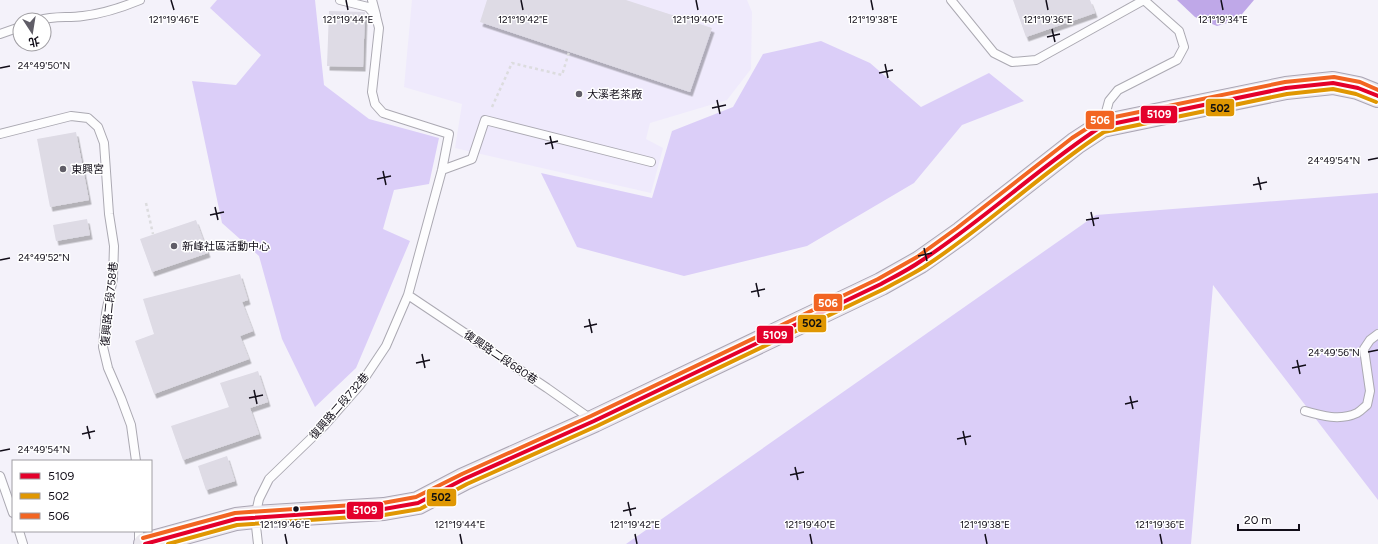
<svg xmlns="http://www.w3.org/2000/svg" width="1378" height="544" font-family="Figtree,'Noto Sans TC',sans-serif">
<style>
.built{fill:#efeafc}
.green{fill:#dbcef8}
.water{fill:#bfa8e8}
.building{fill:#dedbe5;filter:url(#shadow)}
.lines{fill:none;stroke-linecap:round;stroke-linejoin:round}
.service-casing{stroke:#aba9b2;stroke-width:10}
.primary-casing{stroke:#aba6b4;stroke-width:24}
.path{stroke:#dcdcde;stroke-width:2.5;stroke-dasharray:3 3;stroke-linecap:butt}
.service{stroke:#fdfdfe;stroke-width:8}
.primary{stroke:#ebe8ef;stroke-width:22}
.bus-1-casing{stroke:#fff;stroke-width:7}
.bus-2-casing{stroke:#fff;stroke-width:7}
.bus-3-casing{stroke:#fff;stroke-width:7}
.bus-1{stroke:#e4002b;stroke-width:4}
.bus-2{stroke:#e09702;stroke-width:4}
.bus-3{stroke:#f26522;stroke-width:4}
.ticks{fill:none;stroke:#110d18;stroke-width:1.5}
.poi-dot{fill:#605d67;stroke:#fff;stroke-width:1.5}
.bus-dot{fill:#110d18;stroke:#fff;stroke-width:1.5}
.labels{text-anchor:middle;stroke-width:3;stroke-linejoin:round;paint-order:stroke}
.poi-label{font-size:11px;fill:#110d18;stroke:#fff;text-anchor:start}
.street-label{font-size:11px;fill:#110d18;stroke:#fff}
.ticks-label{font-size:10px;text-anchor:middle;fill:#110d18;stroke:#fff;stroke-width:3;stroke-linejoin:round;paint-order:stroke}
.line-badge{stroke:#fff;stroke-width:1.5}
.badge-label{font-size:11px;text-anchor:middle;font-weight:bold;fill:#fff}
.pale-badge-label{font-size:11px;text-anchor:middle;font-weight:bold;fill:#111}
</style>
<defs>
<filter id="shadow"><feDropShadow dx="2.5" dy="4.5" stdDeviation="0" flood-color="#0004"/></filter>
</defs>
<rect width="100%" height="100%" fill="#f4f2fa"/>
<!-- built -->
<path class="built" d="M412,0h335l5,12 -1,57 -24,31 -77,23 -4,16 17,9 -12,45 -196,-45 7,-44 -58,-17z"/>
<!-- green -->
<path class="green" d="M217,0h98l9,85 45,34 70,19 -10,46 -35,6 -11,39 27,12 -54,127 -41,39 -33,-68 -23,-83 -37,-33 -30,-142 44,4 25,-30 -51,-47z
M821,41l49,22 51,44 68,-34 35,28 -62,24 -48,58 -107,63 -123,30 -107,-29 -36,-74 111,25 20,-67 61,-24 30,-53z
M1378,193v307l-165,-215 -22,259h-565l470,-329z"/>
<!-- water -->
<path class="water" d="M1177,0h77l-17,20 -20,6 -22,-9z"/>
<!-- building -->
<path class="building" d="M487,0h139l86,28 -22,64 -210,-70z
M1013,0h77l5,13 -69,24z
M329,11l36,1 -2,55 -36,-1z
M76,132l13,68 -39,7 -13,-68z
M87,219l3,16 -34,6 -3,-16z
M196,220l12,33 -56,19 -12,-33z
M240,274l8,26 -6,2 11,29 -13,5 9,23 -95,35 -19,-53 19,-7 -11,-35z
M258,371l10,31 -18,6 9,26 -76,26 -12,-34 58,-19 -9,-24z
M227,456l8,25 -29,9 -8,-24z"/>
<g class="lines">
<defs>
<path id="service" d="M372,0l4,15
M951,0l43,53 18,9 24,-2 108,-60
M39,20c15,-4 29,-2 44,-4 18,-2 40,-9 57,-16
M0,34l20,-7
M1103,123l6,-22 9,-11 59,-30 7,-13 -5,-16 -35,-31
M0,134l71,-18 17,2 10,9 6,16 5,71 5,32 -1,32 -7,35 -3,34 5,21 13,30 10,27 5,36
M442,170l30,-11 13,-39 166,42
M408,295l139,93 44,31
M1305,411c17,5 35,10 52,2 4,-2 7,-6 10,-8l3,-14 -6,-42 6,-9 8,-6
M0,476l13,37
M19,531l4,13
M139,531v13
M258,544l-3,-27 4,-18 10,-20 55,-53 36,-41 26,-39 22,-51 34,-125 7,-36 -66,-21 -8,-9 -3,-12 7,-64 -3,-12 -8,-9 -28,-7"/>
<path id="primary" d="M145,544l91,-25 19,-2 129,-8 34,-6 46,-24 130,-58 287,-137 39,-22 41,-29 115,-90 26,-17 184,-38 47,-5 25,5 20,8"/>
</defs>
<!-- service casing -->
<use href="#service" class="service-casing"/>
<!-- primary casing -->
<use href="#primary" class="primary-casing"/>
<!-- path -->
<path class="path" d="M492,107l20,-44 50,12 7,-23
M146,203l7,31"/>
<!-- service -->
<use href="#service" class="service"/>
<!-- primary -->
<use href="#primary" class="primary"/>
<defs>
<path id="bus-1" d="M145,544l91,-25 148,-10 34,-6 46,-24 130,-58 287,-137c13,-7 27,-14 40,-23 63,-41 118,-94 181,-135l184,-38 47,-5 25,5 20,8"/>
<path id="bus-2" d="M168,544l69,-19 147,-10 36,-6 47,-25 130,-58 287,-137c13,-7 27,-14 40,-22 63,-41 117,-94 180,-135l183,-38 46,-5 23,5 20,8"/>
<path id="bus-3" d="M143,538l92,-25 148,-10 33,-6 46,-23 129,-58 287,-137 39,-22 40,-29 115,-90 28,-18 185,-38 49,-5 26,5 18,8"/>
</defs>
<!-- bus-1 casing -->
<use href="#bus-1" class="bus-1-casing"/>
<!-- bus-2 casing -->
<use href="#bus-2" class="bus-2-casing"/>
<!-- bus-3 casing -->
<use href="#bus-3" class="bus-3-casing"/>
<!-- bus-1 -->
<use href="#bus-1" class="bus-1"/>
<!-- bus-2 -->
<use href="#bus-2" class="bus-2"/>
<!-- bus-3 -->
<use href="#bus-3" class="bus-3"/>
</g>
<!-- ticks -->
<path class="ticks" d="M171,0l3,10M346,0l2,10M521,0l2,10M696,0l2,10M871,0l2,10M1046,0l2,10M1221,0l2,10M1052,29l3,13M1047,37l13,-3M885,64l3,14M0,68l10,-2M879,73l14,-3M717,100l3,14M712,108l14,-3M550,136l3,13M545,144l13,-3M1368,160l10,-2M383,171l3,14M1258,177l3,13M377,179l14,-3M1253,185l14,-3M215,207l3,13M1091,212l3,14M210,215l14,-3M1086,220l13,-2M924,248l3,13M918,256l14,-3M0,260l10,-2M756,283l3,14M751,292l14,-3M589,319l3,14M584,327l13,-3M1368,352l10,-2M422,354l3,14M1297,360l3,14M416,363l14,-3M1292,368l14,-3M254,390l3,14M1130,396l3,13M249,398l14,-3M1125,404l13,-3M87,426l3,13M963,431l3,14M82,434l13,-3M957,439l14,-3M0,451l10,-2M795,467l3,13M790,475l14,-3M628,502l3,14M623,511l13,-3M285,534l2,10M460,534l2,10M635,534l2,10M810,534l2,10M985,534l2,10M1160,534l2,10"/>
<!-- markers -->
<g class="poi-dot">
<circle cx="579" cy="94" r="4"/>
<circle cx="63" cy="169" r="4"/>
<circle cx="174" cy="246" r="4"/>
</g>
<circle class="bus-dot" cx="296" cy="509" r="3.5"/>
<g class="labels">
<!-- poi labels -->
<g class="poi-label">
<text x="587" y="98">大溪老茶廠</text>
<text x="71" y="173">東興宮</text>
<text x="182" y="250">新峰社區活動中心</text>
</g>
<!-- street labels -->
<g class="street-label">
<text transform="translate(109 304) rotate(-84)" y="4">復興路二段758巷</text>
<text transform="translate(501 357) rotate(34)" y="4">復興路二段680巷</text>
<text transform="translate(339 406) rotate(-49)" y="4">復興路二段732巷</text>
</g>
</g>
<g class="ticks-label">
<text x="174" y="23">121°19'46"E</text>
<text x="348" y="23">121°19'44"E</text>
<text x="523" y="23">121°19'42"E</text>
<text x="698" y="23">121°19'40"E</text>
<text x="873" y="23">121°19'38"E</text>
<text x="1048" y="23">121°19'36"E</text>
<text x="1223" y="23">121°19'34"E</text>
<text x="44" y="69">24°49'50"N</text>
<text x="1334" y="164">24°49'54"N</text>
<text x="44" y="261">24°49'52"N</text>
<text x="1334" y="356">24°49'56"N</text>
<text x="44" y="453">24°49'54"N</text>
<text x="285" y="528">121°19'46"E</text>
<text x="460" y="528">121°19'44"E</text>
<text x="635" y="528">121°19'42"E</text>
<text x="810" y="528">121°19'40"E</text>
<text x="985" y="528">121°19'38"E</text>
<text x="1160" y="528">121°19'36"E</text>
</g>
<g class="line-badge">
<rect x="1205" y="98" width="30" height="19" rx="4" fill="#e09702"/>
<rect x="1140" y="105" width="38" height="19" rx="4" fill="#e4002b"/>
<rect x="1085" y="110" width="30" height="20" rx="4" fill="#f26522"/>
<rect x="813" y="293" width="30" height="19" rx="4" fill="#f26522"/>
<rect x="797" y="314" width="30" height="19" rx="4" fill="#e09702"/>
<rect x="756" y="325" width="38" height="19" rx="4" fill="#e4002b"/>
<rect x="426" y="488" width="31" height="19" rx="4" fill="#e09702"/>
<rect x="346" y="501" width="38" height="19" rx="4" fill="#e4002b"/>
</g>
<g class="badge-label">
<text x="1159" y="118">5109</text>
<text x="1100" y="124">506</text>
<text x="828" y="307">506</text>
<text x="775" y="339">5109</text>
<text x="365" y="514">5109</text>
</g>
<g class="pale-badge-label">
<text x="1220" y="112">502</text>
<text x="812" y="327">502</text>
<text x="441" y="501">502</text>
</g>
<!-- legend -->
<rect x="12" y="460" width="140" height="72" fill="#ffffff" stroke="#a09ea3"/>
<rect x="20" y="473" width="20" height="6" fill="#e4002b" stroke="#a09ea3"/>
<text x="48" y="480" font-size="12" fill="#110d18">5109</text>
<rect x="20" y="493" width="20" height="6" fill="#e09702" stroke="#a09ea3"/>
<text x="48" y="500" font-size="12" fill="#110d18">502</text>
<rect x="20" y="513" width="20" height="6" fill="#f26522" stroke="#a09ea3"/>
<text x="48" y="520" font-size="12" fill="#110d18">506</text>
<!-- north arrow -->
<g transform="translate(32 32) rotate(168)"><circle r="19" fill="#ffffff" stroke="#a09ea3"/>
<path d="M0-3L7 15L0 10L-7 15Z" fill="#605d67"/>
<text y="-6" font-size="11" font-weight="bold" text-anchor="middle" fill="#110d18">北</text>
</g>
<!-- scale -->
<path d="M1238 524v6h61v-6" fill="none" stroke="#110d18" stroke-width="2"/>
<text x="1244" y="524" font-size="12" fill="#110d18" stroke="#ffffff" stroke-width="3" paint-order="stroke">20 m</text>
</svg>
